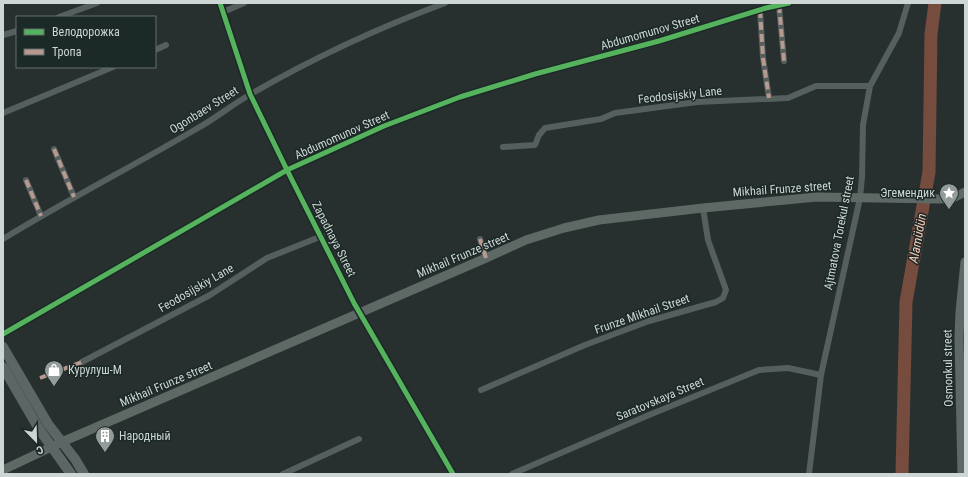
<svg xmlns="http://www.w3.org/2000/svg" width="968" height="477" font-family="'Roboto Condensed',sans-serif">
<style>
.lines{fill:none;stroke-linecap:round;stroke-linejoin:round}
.river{stroke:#754c3e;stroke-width:13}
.street{stroke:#555f5d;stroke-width:6}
.secondary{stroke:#5e6966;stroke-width:9}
.primary{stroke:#5b6665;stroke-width:10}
.quiet{stroke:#b69a8f;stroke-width:4;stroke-dasharray:8 4;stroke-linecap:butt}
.cycleway-casing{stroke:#1b2927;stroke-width:8}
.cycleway{stroke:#56b35d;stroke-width:5}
.labels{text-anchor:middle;stroke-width:3;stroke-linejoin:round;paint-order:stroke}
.street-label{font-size:12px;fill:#cdd6d4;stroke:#1b2927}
.poi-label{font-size:12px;fill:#cdd6d4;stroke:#1b2927;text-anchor:start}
.water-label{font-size:13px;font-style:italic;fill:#facbbb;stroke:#1b2927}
</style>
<rect width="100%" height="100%" fill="#28302f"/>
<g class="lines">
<!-- river -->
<path class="river" d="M902,474l4,-172 23,-130 2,-138 4,-31"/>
<!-- street -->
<path class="street" d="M220,3l30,91 37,76 67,133 99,171
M779,5l5,56
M760,10l3,48 6,40
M223,12l21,-9
M59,17l38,-14
M3,35l14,-4
M155,50l11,-5
M3,113l110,-46
M503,147l32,-2 4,-10 6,-7 56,-9 14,-6 82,-11 91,-4 28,-12h54
M54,149l20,48
M26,180l15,36
M3,239c64,-39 130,-73 195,-111 18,-10 35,-24 53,-34 62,-36 127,-66 194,-91
M480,239l6,19
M3,334l284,-164 97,-44 76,-29 75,-23 124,-33 107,-33 23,-5
M82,362l128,-67 57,-37 55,-22
M481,390l104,-45 64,-24 67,-19 7,-4 3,-8 -18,-50 -5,-32
M283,474l76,-35
M512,474l137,-59 110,-45 29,-2 33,7
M809,474l12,-99 39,-177 2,-21 1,-52 7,-39 29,-53 9,-30"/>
<!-- secondary -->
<path class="secondary" d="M3,470l59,-28 424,-184 40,-18 38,-12 35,-8 104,-12 114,-11 122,2 14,-1 12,-6
M962,474l-3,-136 1,-26 5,-50"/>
<!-- primary -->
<path class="primary" d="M3,347l45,77 27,35 9,15
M3,367l36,62 32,45"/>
<!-- quiet -->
<path class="quiet" d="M779,5l5,56
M760,10l3,48 6,40
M54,149l20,48
M26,180l15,36
M480,239l6,19
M40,378l42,-16"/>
<defs>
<path id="cycleway" d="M220,3l30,91 37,76 67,133 99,171
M3,334l284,-164 97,-44 76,-29 75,-23 124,-33 107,-33 23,-5"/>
</defs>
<!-- cycleway casing -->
<use href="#cycleway" class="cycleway-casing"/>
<!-- cycleway -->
<use href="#cycleway" class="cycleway"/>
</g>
<!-- icons -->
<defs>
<symbol id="sight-pin" viewBox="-11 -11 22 30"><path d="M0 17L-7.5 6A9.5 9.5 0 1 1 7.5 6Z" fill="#939c9a" stroke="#1b2927"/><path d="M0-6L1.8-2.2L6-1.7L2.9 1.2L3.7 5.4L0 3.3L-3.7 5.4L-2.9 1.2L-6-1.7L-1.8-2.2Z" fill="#fff"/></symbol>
<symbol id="shop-pin" viewBox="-11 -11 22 30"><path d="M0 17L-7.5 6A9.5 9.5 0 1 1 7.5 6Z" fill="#939c9a" stroke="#1b2927"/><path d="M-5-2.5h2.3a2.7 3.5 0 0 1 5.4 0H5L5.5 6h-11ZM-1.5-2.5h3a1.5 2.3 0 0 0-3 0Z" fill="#fff"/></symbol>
<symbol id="building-pin" viewBox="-11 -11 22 30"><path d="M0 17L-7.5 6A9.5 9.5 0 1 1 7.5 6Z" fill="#939c9a" stroke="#1b2927"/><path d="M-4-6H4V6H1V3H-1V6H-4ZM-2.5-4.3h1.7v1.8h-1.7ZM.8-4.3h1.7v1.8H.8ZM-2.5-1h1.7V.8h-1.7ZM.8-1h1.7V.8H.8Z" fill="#fff"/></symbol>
</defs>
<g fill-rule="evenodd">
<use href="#sight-pin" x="938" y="182" width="22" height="30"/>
<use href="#shop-pin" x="43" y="359" width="22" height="30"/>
<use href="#building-pin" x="94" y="425" width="22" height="30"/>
</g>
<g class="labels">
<!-- street labels -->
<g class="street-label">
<text transform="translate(650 32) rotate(-16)" y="4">Abdumomunov Street</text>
<text transform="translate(680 95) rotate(-6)" y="4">Feodosijskiy Lane</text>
<text transform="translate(204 110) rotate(-32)" y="4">Ogonbaev Street</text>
<text transform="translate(342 135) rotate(-24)" y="4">Abdumomunov Street</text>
<text transform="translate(782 189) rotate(-4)" y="4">Mikhail Frunze street</text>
<text transform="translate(839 233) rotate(-79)" y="4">Ajtmatova Torekul street</text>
<text transform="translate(334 239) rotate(63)" y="4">Zapadnaya Street</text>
<text transform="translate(463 255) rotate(-23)" y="4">Mikhail Frunze street</text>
<text transform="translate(196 288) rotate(-30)" y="4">Feodosijskiy Lane</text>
<text transform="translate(642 314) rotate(-19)" y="4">Frunze Mikhail Street</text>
<text transform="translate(948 368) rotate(-91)" y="4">Osmonkul street</text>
<text transform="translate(166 384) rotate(-23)" y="4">Mikhail Frunze street</text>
<text transform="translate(660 399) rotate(-23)" y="4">Saratovskaya Street</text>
</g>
<!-- poi labels -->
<g class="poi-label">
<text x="935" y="197" text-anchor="end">Эгемендик</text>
<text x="68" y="374">Курулуш-М</text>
<text x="119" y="440">Народный</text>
</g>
<!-- water labels -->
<g class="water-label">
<text transform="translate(917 238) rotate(-80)" y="5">Alamüdün</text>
</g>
</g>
<!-- border -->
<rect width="968" height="477" fill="none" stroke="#cdd6d4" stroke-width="8"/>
<!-- legend -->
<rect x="16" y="16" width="140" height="52" fill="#1b2927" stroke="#626e6c"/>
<rect x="24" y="29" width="20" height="6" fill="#56b35d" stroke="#626e6c"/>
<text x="52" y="36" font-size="12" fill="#cdd6d4">Велодорожка</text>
<rect x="24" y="49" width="20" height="6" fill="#b69a8f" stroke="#626e6c"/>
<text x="52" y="56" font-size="12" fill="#cdd6d4">Тропа</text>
<!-- north arrow -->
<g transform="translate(36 441) rotate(157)" stroke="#1b2927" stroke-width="3" paint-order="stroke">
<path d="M0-3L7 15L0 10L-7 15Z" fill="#cdd6d4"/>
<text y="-6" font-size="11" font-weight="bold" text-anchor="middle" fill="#cdd6d4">С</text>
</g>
</svg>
